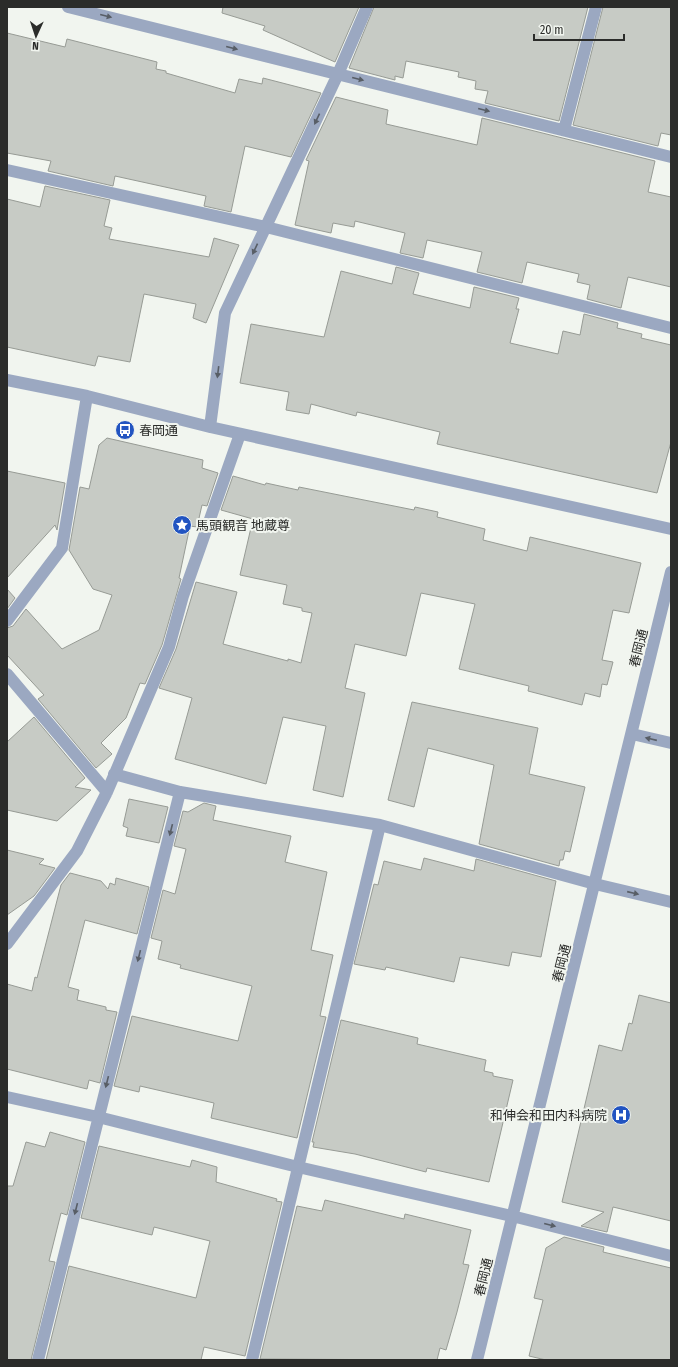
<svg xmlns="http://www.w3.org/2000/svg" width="678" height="1367" font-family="'Fira Sans Condensed','Noto Sans JP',sans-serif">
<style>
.building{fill:#c7cbc5;stroke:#979b95}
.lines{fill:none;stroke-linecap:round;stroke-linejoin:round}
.minor{stroke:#9ba8c1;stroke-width:12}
.oneway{fill:#585e66}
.labels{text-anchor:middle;stroke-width:4;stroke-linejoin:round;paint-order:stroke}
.poi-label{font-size:13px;fill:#2b2c2a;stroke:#f1f5ef;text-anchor:start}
.street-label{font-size:13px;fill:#2b2c2a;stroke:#f1f5ef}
</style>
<rect width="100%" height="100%" fill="#f1f5ef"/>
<!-- building -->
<path class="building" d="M223,7h136l-24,55 -72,-32 2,-4 -43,-13z
M374,7h214l-29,114 -74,-18 3,-12 -13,-2 1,-8 -18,-4 1,-5 -53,-11 -3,17 -8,-2v4l-46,-12z
M603,7h68v128l-10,-2 -3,13 -85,-21z
M7,33l58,14 2,-8 90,23 -1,7 10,2v2l69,20 4,-14 23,5 1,-6 58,15 -30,64 -46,-11 -14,66 -27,-6 2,-10 -91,-20 -2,10 -65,-15 3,-10 -44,-8z
M336,97l52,13 -2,14 91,21 5,-27 173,43 -7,31 23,5v90l-43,-10 -7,31 -34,-9 3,-14 -13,-3 2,-8 -52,-12 -5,21 -45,-11 5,-20 -55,-12 -4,18 -23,-5 5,-20 -50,-12 -1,6 -21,-4 -2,10 -36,-8 14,-64 -3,-1z
M45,186l65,14 -6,26 8,2 -3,11 100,18 5,-19 25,7 -33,78 -13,-5 3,-14 -52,-10 -14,68 -32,-6 -3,10 -88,-19v-148l33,8z
M396,267l23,6 -6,21 57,14 4,-21 45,11 -3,11h3l-9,34 48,11 5,-23 17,4 4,-21 34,9 -1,5 25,6 -1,4 30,7v97l-14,51 -220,-49 3,-12 -83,-20 -1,4 -45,-12 -2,10 -23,-4 3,-18 -49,-9 11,-59 73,13 17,-66 51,13z
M107,438l96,22 -1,8 16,5 -11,33 -5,-1 -5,22 -7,-1 -11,52 2,1 -19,66 -17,39 -5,-1 -14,35 -25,25 11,11 -16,14 -58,-69 6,-4 -37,-40v-27l6,-2 13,-17 36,40 37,-19 13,-35 -19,-6 -24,-39 11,-63 9,2 10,-44z
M7,471l58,12 -8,47 -2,-5 -48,53z
M233,476l32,9 1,-2 32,7 1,-3 115,23 1,-3 23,5 -1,5 48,12 -2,11 44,11 3,-14 111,26 -12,50 -16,-3 -11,50 11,2 -6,23 -5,-1 -2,13 -15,-4 -3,12 -54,-14 1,-5 -70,-17 16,-65 -54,-11 -15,63 -51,-12 -10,44 20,5 -22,104 -30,-7 13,-64 -43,-9 -17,67 -91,-25 17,-61 -33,-10 17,-39 20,-67 41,10 -14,52 65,17v-2l13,4 11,-50 -10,-2v-3l-19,-4 4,-19 -47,-10 13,-56 -32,-9z
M7,589l8,9 -8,11z
M412,702l126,26 -9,46 56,13 -15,65 -5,-1 -2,9h-3l-1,6 -80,-22 15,-79 -66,-17 -14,59 -26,-7z
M34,717l51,61 -10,9 16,3 -34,31 -50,-11v-68z
M129,799l39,8 -9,36 -33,-7 2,-8 -5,-2z
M204,803l12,3 -3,14 78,16 -6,26 42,10 -16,78 22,5 -13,61 6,1 -29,121 -86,-20 3,-15 -74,-17 -1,6 -25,-6 18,-70 106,25 14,-55 -72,-18 1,-3 -23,-6 4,-18 -11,-3 12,-48 12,4 11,-45 -12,-3 9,-35 5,1z
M7,850l37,9 -5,5 16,4 -21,28 -27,19z
M424,858l50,13 2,-12 80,22 -15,76 -29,-5 -3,14 -49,-9 -6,25 -68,-15 -1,3 -31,-6 20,-80 4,1 6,-24 37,9z
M70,873l31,8 7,8 2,-6 5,2 1,-7 33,9 -12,47 -52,-14 -17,67 11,3 -2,10 29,7v3l11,2 -17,71 -11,-3 -2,9 -80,-20v-85l25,7 3,-14 2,1 24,-93z
M639,995l32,8v218l-58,-14 -6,25 -26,-6 23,-14 -42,-10 37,-157 23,6 7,-28 3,1z
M341,1020l77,18 -1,6 69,16 -2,11 9,2v3l20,4 -24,102 -62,-14 -1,4 -71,-18 -42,-7 1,-5h-2z
M50,1132l35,10 -18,73 -6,-2 -12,48 6,1 -24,98h-24v-174h6l13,-44 19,5z
M99,1146l91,21 2,-7 25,7 -1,15 61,17 -1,2 6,1 -37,154 -41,-9 -3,13h-155l23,-94 127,32 14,-57 -56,-14 -2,8 -71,-17z
M325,1200l79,19 1,-5 66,16 -8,34 6,1 -12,47 -11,38 -6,-2 -3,12 -177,-1 37,-153 25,5z
M564,1237l40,10 -1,5 68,16v92h-125l-17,-4 14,-56 -9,-2 12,-50z"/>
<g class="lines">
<!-- minor -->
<path class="minor" d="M68,7l603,150
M564,130l32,-123
M7,170l259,57 405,101
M7,380l80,16 123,31 461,102
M210,427l15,-114 113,-239 29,-67
M7,621l55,-73 25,-152
M7,674l100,118
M632,734l39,9
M114,774l66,18 200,33 215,59 76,18
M7,944l70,-93 30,-59 62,-145 14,-51 57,-162
M7,1097l91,20 200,50 214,49 159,40
M38,1360l142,-568
M252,1360l128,-535
M477,1360l194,-788"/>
</g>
<!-- one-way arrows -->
<defs><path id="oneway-solid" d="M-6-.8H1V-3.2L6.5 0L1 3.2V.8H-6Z"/></defs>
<g class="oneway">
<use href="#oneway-solid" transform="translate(106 16) rotate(14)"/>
<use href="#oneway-solid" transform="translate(232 48) rotate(14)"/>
<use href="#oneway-solid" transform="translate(358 79) rotate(14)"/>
<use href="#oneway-solid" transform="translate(484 110) rotate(14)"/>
<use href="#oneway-solid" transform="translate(317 119) rotate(115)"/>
<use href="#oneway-solid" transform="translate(255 249) rotate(115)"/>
<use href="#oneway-solid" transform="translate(218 372) rotate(97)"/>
<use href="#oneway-solid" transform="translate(651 739) rotate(-167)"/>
<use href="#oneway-solid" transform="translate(171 830) rotate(104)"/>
<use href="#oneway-solid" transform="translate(633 893) rotate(13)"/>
<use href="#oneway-solid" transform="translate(139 956) rotate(104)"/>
<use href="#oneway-solid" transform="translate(107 1082) rotate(104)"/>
<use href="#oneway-solid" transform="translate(76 1209) rotate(104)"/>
<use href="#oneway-solid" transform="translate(550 1225) rotate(14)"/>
</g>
<!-- icons -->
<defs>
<symbol id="bus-disc" viewBox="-11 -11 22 22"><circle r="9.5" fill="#2254c1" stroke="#f1f5ef"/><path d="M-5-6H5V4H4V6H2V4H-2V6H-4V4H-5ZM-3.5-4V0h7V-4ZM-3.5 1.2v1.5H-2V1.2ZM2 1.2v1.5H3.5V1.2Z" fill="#fff"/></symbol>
<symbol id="sight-disc" viewBox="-11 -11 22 22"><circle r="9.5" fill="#2254c1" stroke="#f1f5ef"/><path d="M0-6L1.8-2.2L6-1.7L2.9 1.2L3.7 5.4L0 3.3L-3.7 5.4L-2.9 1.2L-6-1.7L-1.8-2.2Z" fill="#fff"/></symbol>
<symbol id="hospital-disc" viewBox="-11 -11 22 22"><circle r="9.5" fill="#2254c1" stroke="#f1f5ef"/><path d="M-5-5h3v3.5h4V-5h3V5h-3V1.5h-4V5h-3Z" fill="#fff"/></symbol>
</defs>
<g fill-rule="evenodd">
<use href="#bus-disc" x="114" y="419" width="22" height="22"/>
<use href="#sight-disc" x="171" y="514" width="22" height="22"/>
<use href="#hospital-disc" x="610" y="1104" width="22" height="22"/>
</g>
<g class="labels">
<!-- poi labels -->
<g class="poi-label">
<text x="139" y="435">春岡通</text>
<text x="196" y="530">馬頭観音 地蔵尊</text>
<text x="607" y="1120" text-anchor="end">和伸会和田内科病院</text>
</g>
<!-- street labels -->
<g class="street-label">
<text transform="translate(638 648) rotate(-76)" y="5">春岡通</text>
<text transform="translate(561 963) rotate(-76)" y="5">春岡通</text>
<text transform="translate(483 1277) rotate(-76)" y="5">春岡通</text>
</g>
</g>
<!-- border -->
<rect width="678" height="1367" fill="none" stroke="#2b2c2a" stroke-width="16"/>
<!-- north arrow -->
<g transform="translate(36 36) rotate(183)" stroke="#f1f5ef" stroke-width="3" paint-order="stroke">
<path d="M0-3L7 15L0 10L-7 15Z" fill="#2b2c2a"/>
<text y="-6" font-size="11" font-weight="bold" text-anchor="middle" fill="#2b2c2a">N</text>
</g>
<!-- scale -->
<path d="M534 34v6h90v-6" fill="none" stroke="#2b2c2a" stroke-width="2"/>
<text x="540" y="34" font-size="12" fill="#2b2c2a" stroke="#f1f5ef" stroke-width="3" paint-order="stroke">20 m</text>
</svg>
